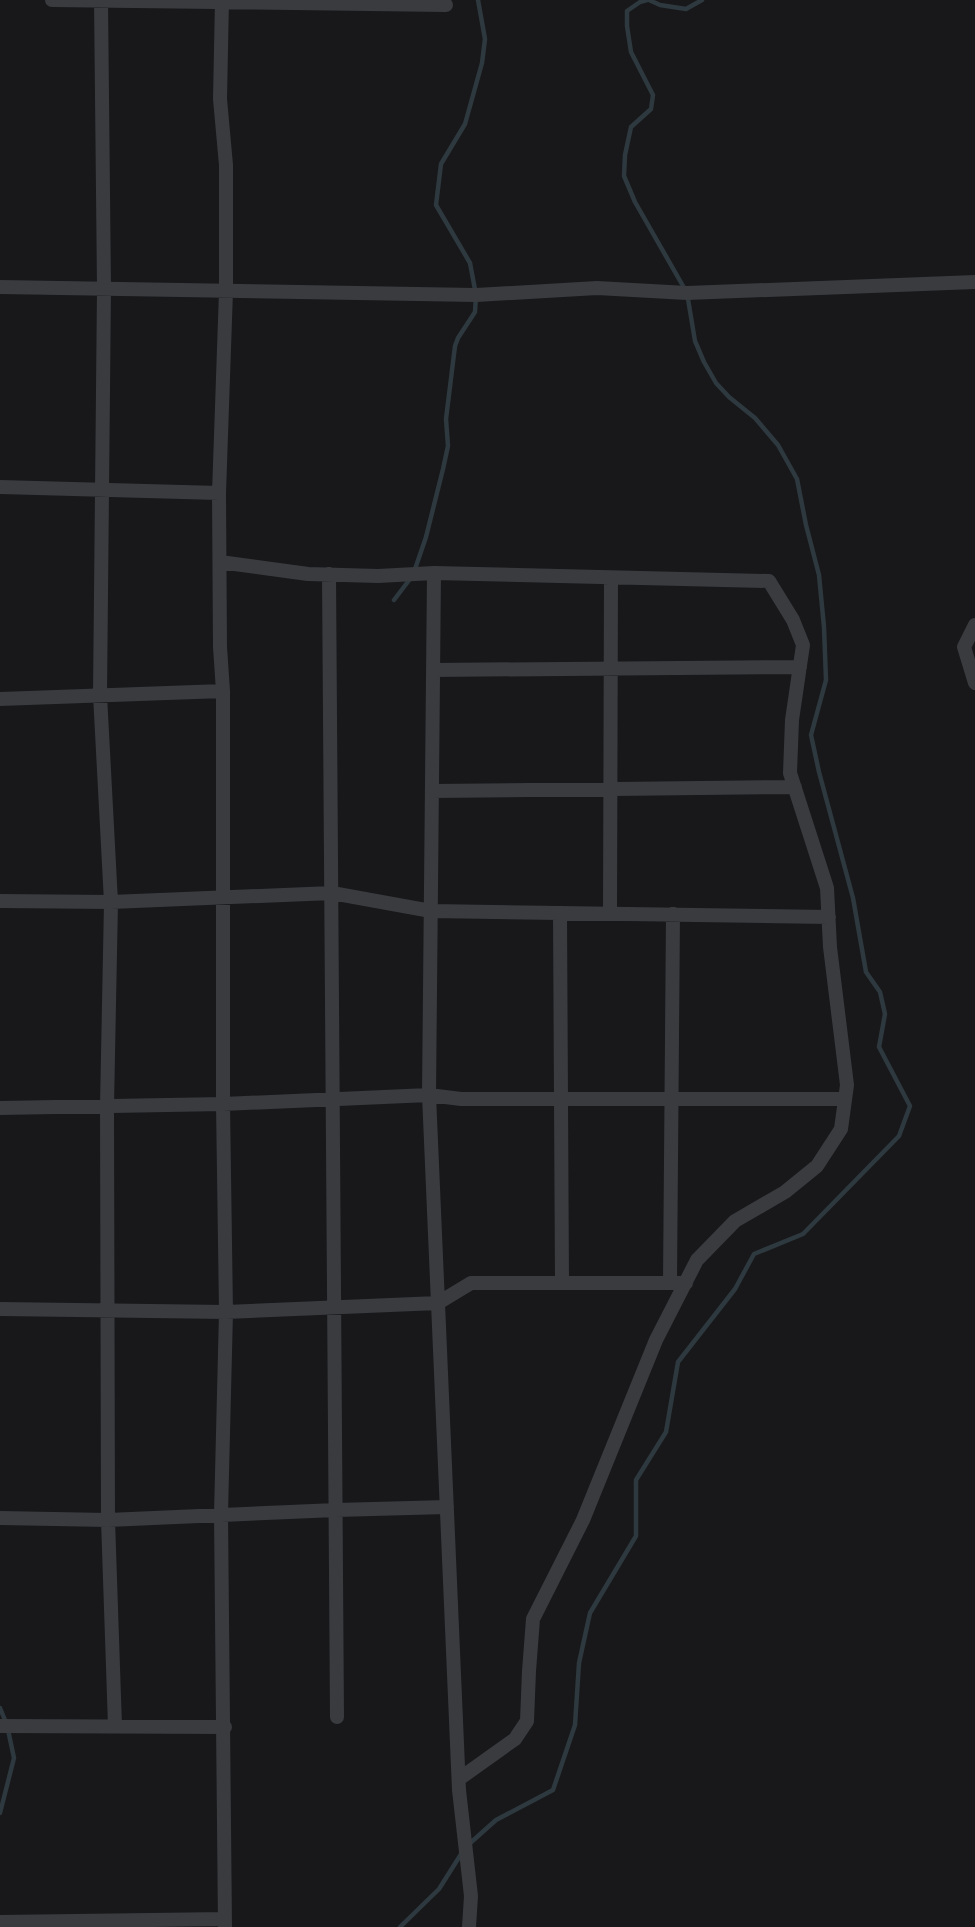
<svg xmlns="http://www.w3.org/2000/svg" width="975" height="1927" font-family="Helvetica,sans-serif">
<style>
.lines{fill:none;stroke-linecap:round;stroke-linejoin:round}
.stream{stroke:#2d393f;stroke-width:4.5}
.minor{stroke:#393b3f;stroke-width:14}
</style>
<rect width="100%" height="100%" fill="#18181a"/>
<g class="lines">
<!-- stream -->
<path class="stream" d="M649,0l11,5 26,4 16,-9
M394,600l19,-25 13,-38 17,-68 5,-23 -2,-27 9,-73 3,-8 17,-26 1,-17 -6,-32 -34,-58 5,-41 24,-40 17,-61 3,-24 -7,-39
M0,1708l7,17 7,33 -14,55
M468,1845l28,-25 57,-30 22,-65 4,-62 11,-50 46,-77v-56l30,-48 12,-70 57,-73 19,-35 49,-20 96,-98 11,-30 -31,-59 6,-33 -5,-22 -14,-20 -13,-74 -34,-126 -8,-37 15,-55 -2,-53 -5,-52 -13,-50 -9,-46 -19,-34 -23,-27 -26,-21 -13,-14 -12,-21 -9,-21 -8,-48 -52,-91 -11,-26 1,-21 6,-28 20,-18 2,-14 -22,-43 -4,-26v-15l13,-9 7,-2
M400,1927l39,-38 24,-38"/>
<!-- minor -->
<path class="minor" d="M52,0l394,5
M101,0l3,288 -4,407 11,207 -4,204 1,414 7,206
M222,0l-2,99 6,66v126l-7,202 1,154 3,44v413l3,208 -5,202 4,413
M0,287l476,8 121,-7 90,5 288,-11
M0,487l219,6
M220,562l88,12 70,2 56,-3 335,8 24,39 10,25 -11,75 -2,53 37,115 3,59 17,138 -6,44 -24,37 -32,26 -50,29 -38,39 -41,80 -73,180 -50,99 -4,52 -2,50 -12,18 -56,40
M434,573l-5,522 30,695 12,106 -2,31
M329,574l8,1143
M975,625l-11,22 11,36
M433,670l367,-3
M0,699l223,-8
M432,791l363,-4
M0,901l111,1 221,-9 99,18 398,6
M560,913l2,370
M610,913l1,-335
M0,1108l223,-4 206,-9 32,4h384
M670,1283l3,-369
M0,1309l226,3 212,-9 33,-20h215
M0,1518l108,2 228,-10 111,-3
M0,1726l225,1
M0,1922l225,-3"/>
</g>
</svg>
